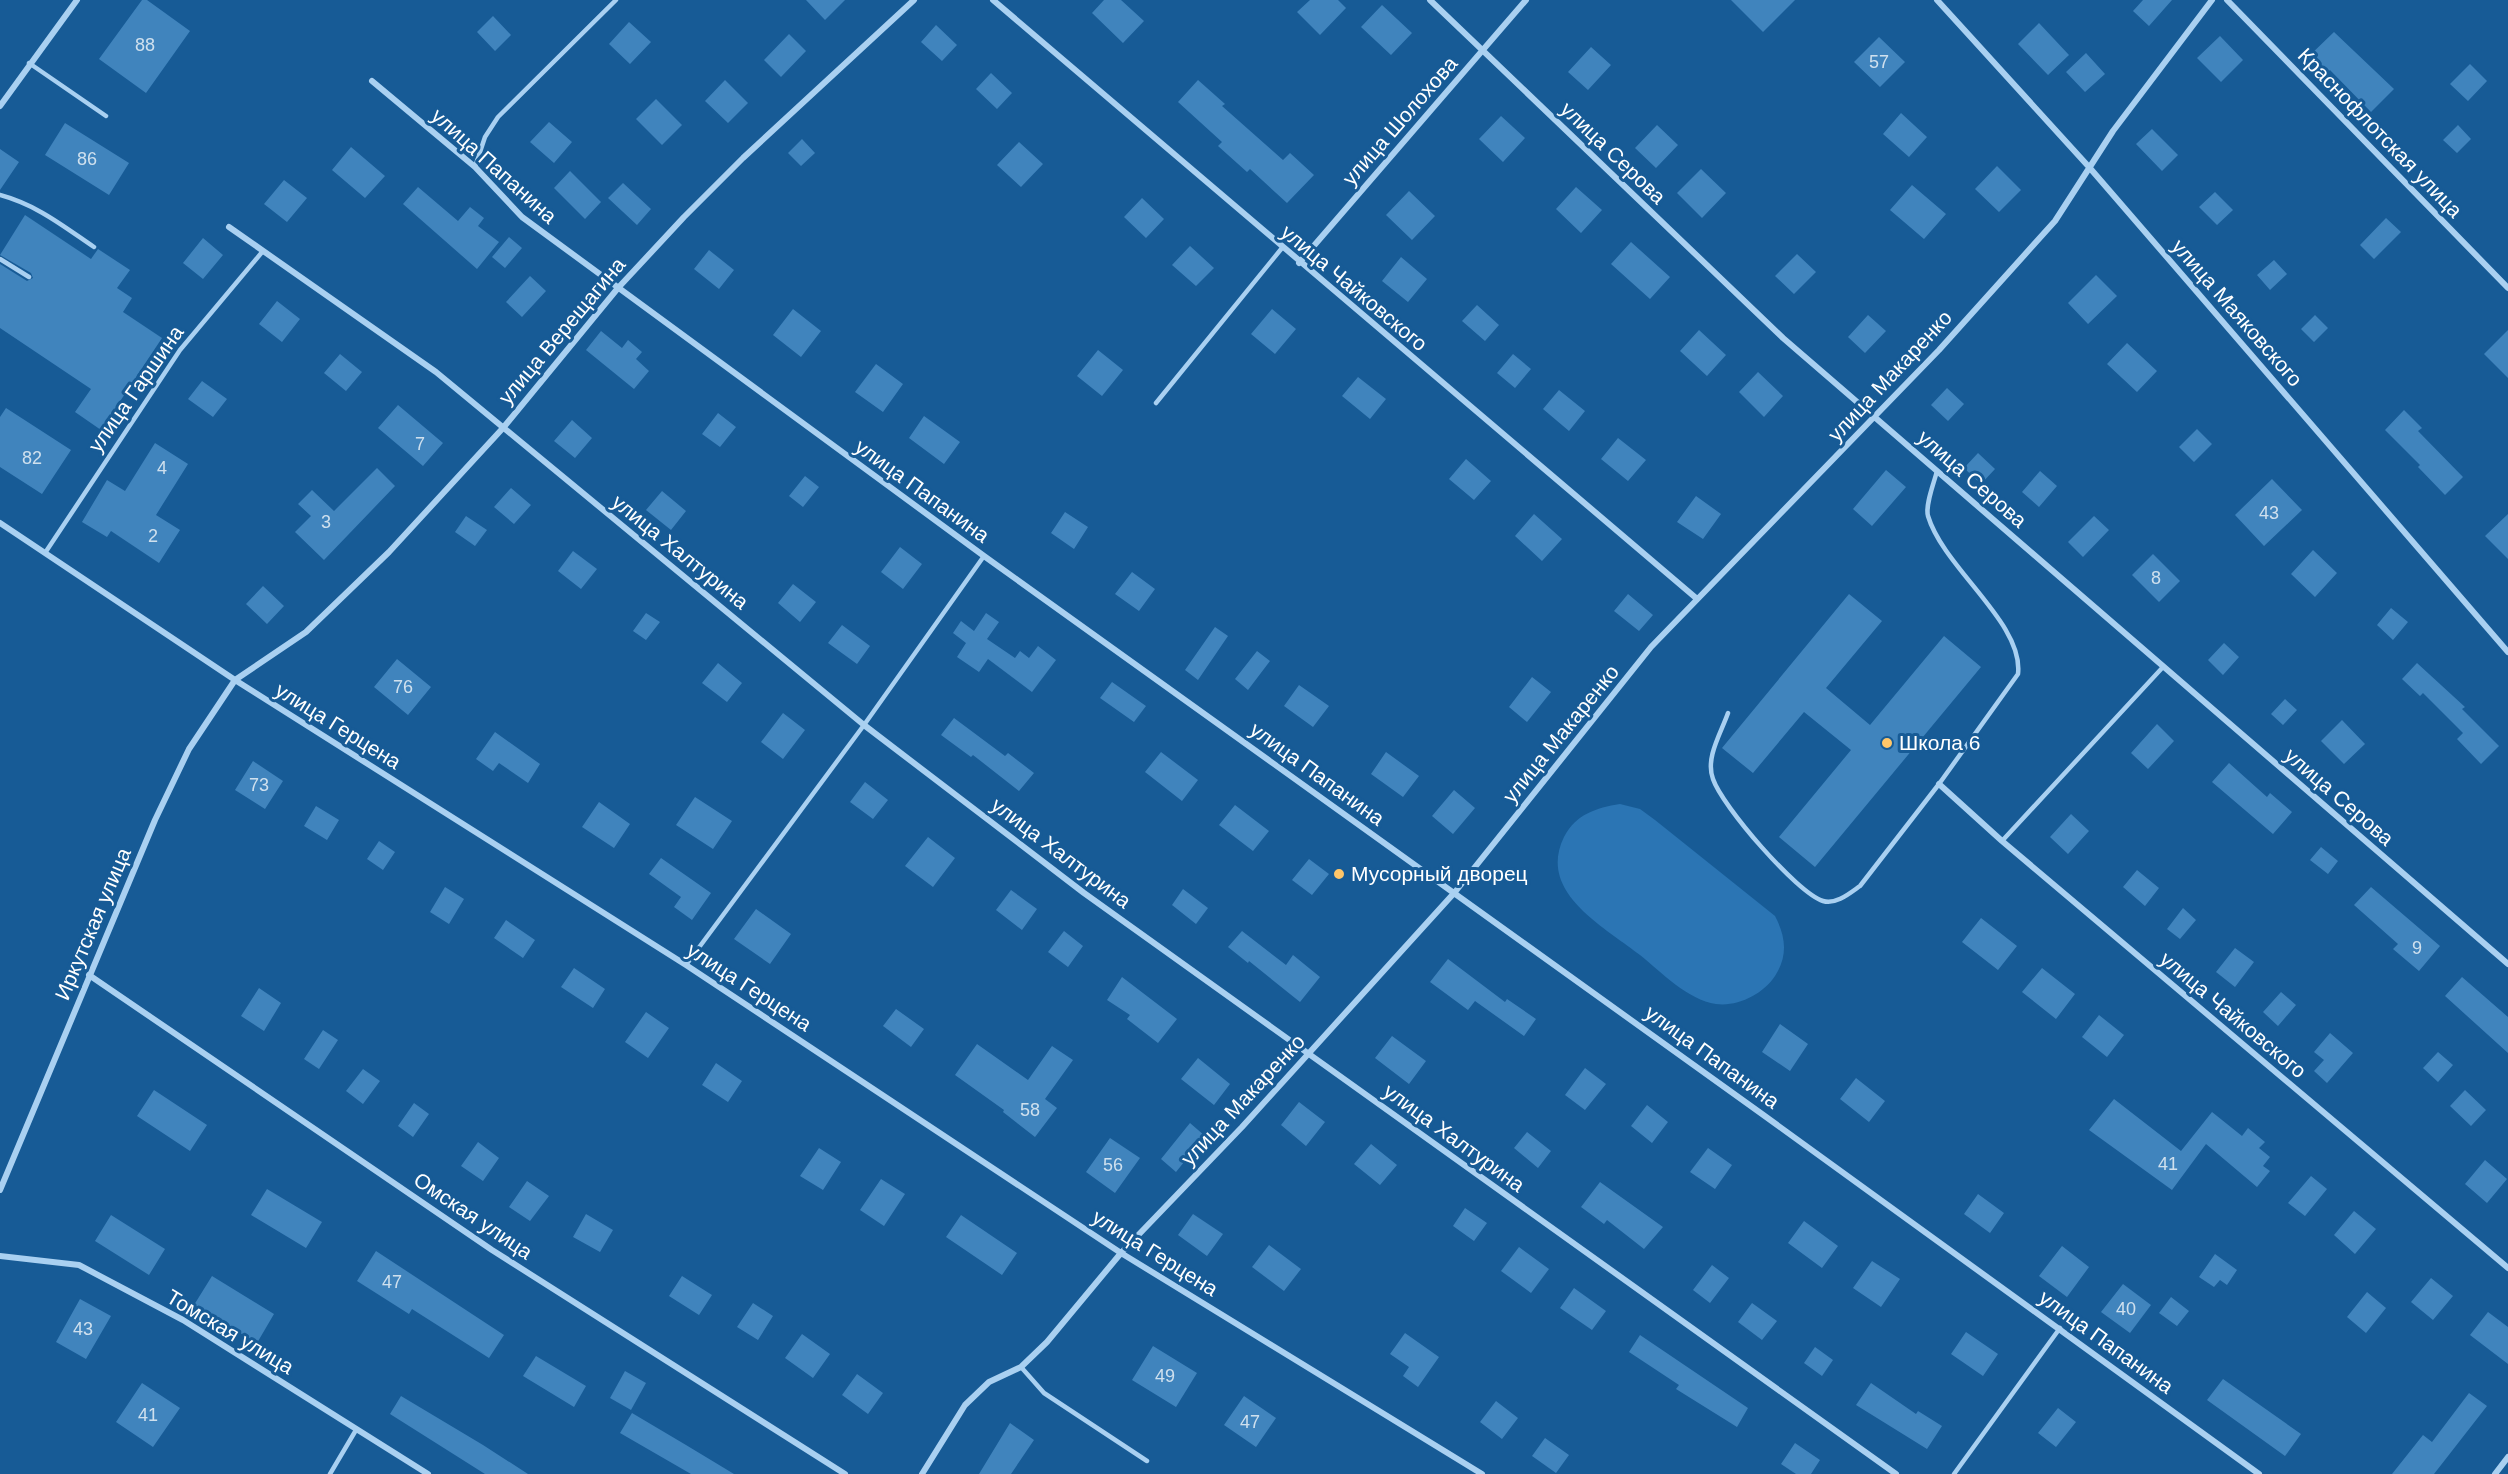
<svg xmlns="http://www.w3.org/2000/svg" width="2508" height="1474" font-family="Helvetica,sans-serif">
<style>
.green{fill:#2b75b4}
.building{fill:#4084bd}
.lines{fill:none;stroke-linecap:round;stroke-linejoin:round}
.service{stroke:#a9d0f1;stroke-width:4.5}
.minor{stroke:#a9d0f1;stroke-width:6}
.poi-dot{fill:#ffc669;stroke:#175b96;stroke-width:2}
.labels{text-anchor:middle;stroke-width:6;stroke-linejoin:round;paint-order:stroke}
.number-label{font-size:18px;fill:#cfe0ee}
.street-label{font-size:21px;fill:#fff;stroke:#175b96}
.poi-label{font-size:21px;fill:#fff;stroke:#175b96;text-anchor:start}
</style>
<rect width="100%" height="100%" fill="#175b96"/>
<!-- green -->
<path class="green" d="M1620,804l20,5 15,11 120,96c11,21 13,40 0,60 -12,18 -37,31 -59,28 -28,-4 -55,-32 -76,-49 -37,-29 -103,-63 -76,-118 12,-23 32,-29 56,-33z"/>
<!-- building -->
<path class="building" d="M142,0h5l43,31 -44,62 -47,-34z
M806,0h39l-20,20z
M1104,0h17l23,21 -21,22 -31,-30z
M1310,0h28l8,8 -26,27 -23,-23z
M1731,0h64l-32,32z
M2143,0h29l-23,26 -16,-15z
M1382,5l30,28 -21,22 -30,-28z
M493,16l18,19 -16,16 -18,-19z
M629,22l22,20 -21,22 -21,-20z
M2039,23l30,32 -21,20 -30,-31z
M936,25l21,20 -15,16 -21,-19z
M2334,32l60,57 -23,23 -41,-42 -7,6 -17,-17z
M789,34l17,17 -25,26 -17,-17z
M2220,36l23,24 -22,22 -24,-24z
M1879,37l26,25 -25,25 -26,-25z
M1591,47l20,18 -23,25 -20,-18z
M2086,53l19,21 -20,18 -19,-20z
M2470,64l17,17 -19,20 -18,-17z
M991,73l21,20 -15,16 -21,-20z
M725,80l23,23 -20,20 -23,-22z
M1198,80l27,24 -3,2 61,54 7,-7 24,22 -27,28 -37,-34 -3,3 -29,-26 4,-4 -44,-40z
M656,99l26,26 -20,20 -26,-26z
M1901,113l26,24 -18,20 -26,-23z
M1501,116l24,22 -22,24 -24,-23z
M549,122l23,20 -18,21 -24,-21z
M65,123l64,40 -20,32 -64,-40z
M1657,125l21,20 -22,23 -21,-20z
M2458,125l13,14 -14,14 -14,-13z
M2152,129l26,26 -16,16 -26,-27z
M802,139l13,14 -14,13 -13,-13z
M1019,142l24,22 -22,23 -24,-22z
M351,147l34,29 -20,22 -33,-28z
M0,149l19,13 -19,28z
M1997,166l24,24 -22,22 -24,-23z
M1701,169l25,24 -24,25 -25,-25z
M570,171l31,31 -16,17 -31,-31z
M284,180l23,18 -20,24 -23,-18z
M623,183l28,26 -14,16 -29,-27z
M1912,185l34,29 -22,25 -34,-29z
M418,187l40,34 12,-14 14,11 -6,8 21,16 -22,27 -74,-65z
M1576,187l26,23 -21,23 -25,-24z
M1409,191l26,25 -23,24 -26,-25z
M2215,192l18,18 -16,15 -18,-18z
M1142,198l22,21 -18,19 -22,-21z
M25,215l66,44 7,-10 32,21 -13,18 15,10 -9,14 39,26 -61,92 -26,-18 16,-23 -91,-61v-64l27,17 6,-3 -2,-5 -31,-18z
M2386,218l15,14 -27,27 -14,-14z
M509,237l13,11 -17,20 -13,-11z
M203,238l20,17 -20,24 -20,-16z
M1631,242l39,35 -20,22 -39,-35z
M1190,246l24,22 -18,18 -24,-21z
M709,250l25,20 -15,19 -25,-20z
M1797,254l19,18 -22,22 -19,-18z
M1401,257l26,22 -19,23 -26,-21z
M2274,260l13,14 -17,16 -13,-15z
M2096,275l21,21 -29,28 -20,-21z
M530,276l16,15 -24,26 -16,-15z
M277,301l23,18 -18,23 -23,-18z
M1477,305l22,20 -14,16 -23,-20z
M793,309l28,22 -20,26 -28,-22z
M1272,309l24,20 -21,25 -24,-20z
M1868,315l18,16 -21,22 -17,-16z
M2315,315l13,13 -14,14 -13,-13z
M1699,330l27,25 -19,21 -27,-25z
M2508,330v48l-24,-24z
M601,331l21,17 6,-8 14,12 -6,7 13,12 -15,18 -48,-39z
M2127,343l30,28 -20,21 -30,-28z
M1098,350l25,20 -21,26 -25,-20z
M340,354l22,18 -16,19 -22,-18z
M1513,354l18,15 -16,19 -18,-15z
M876,364l27,20 -20,28 -28,-20z
M1758,372l25,24 -19,21 -25,-25z
M1358,377l28,22 -16,20 -28,-23z
M202,381l25,18 -14,18 -25,-18z
M1947,388l17,16 -16,17 -17,-16z
M1559,390l26,21 -16,20 -26,-22z
M398,405l45,38 -20,23 -45,-38z
M6,408l65,42 -29,44 -42,-27v-50z
M2404,410l18,18 -4,3 45,46 -18,18 -27,-28 2,-2 -35,-35z
M718,413l18,14 -16,20 -18,-13z
M924,416l36,26 -16,22 -35,-26z
M572,420l20,18 -17,20 -21,-17z
M2197,429l15,15 -18,18 -15,-15z
M1618,438l28,22 -18,21 -27,-22z
M155,443l33,21 -32,51 24,15 -21,33 -48,-32 -4,6 -25,-15 25,-42 18,11z
M1978,453l17,16 -14,15 -17,-16z
M1466,459l25,22 -17,19 -25,-21z
M377,468l18,18 -71,74 -29,-28 16,-16 -13,-12 14,-14 22,21z
M1886,470l20,17 -34,39 -19,-17z
M2040,471l17,15 -18,21 -17,-15z
M805,476l14,11 -16,20 -14,-11z
M2272,479l30,31 -38,36 -29,-31z
M511,488l20,17 -17,19 -20,-17z
M662,491l24,20 -15,19 -25,-20z
M1696,496l25,18 -18,25 -26,-17z
M1065,512l23,15 -14,22 -23,-16z
M1534,514l28,25 -20,22 -27,-25z
M2508,514v45l-23,-23z
M466,516l21,14 -12,16 -20,-14z
M2094,516l15,14 -26,27 -15,-15z
M900,547l22,17 -19,25 -22,-17z
M2313,550l24,23 -22,24 -24,-23z
M573,551l24,18 -16,20 -23,-18z
M2153,554l27,27 -21,21 -27,-27z
M1132,572l23,17 -16,22 -24,-17z
M793,584l23,18 -16,20 -22,-19z
M263,586l21,20 -17,18 -21,-20z
M1628,594l25,21 -14,16 -25,-20z
M1849,594l33,27 -56,67 44,37 74,-89 37,31 -166,200 -36,-30 72,-87 -47,-38 -51,61 -31,-25z
M2391,608l17,14 -15,18 -16,-15z
M646,613l14,9 -14,18 -13,-9z
M986,613l13,9 -12,17 28,19 5,-7 9,7 9,-12 18,14 -24,32 -44,-33 -9,13 -22,-15 9,-14 -13,-10 8,-12 13,10z
M842,625l28,21 -13,18 -29,-21z
M1215,627l13,9 -30,44 -13,-10z
M2224,643l15,14 -16,18 -15,-15z
M1257,651l13,10 -22,29 -13,-11z
M397,659l34,28 -23,28 -34,-28z
M718,663l24,20 -15,19 -25,-19z
M2417,663l48,44 -3,2 37,37 -18,18 -24,-25 6,-6 -40,-40 -3,3 -18,-17z
M1532,677l19,15 -24,30 -18,-15z
M1112,682l34,24 -12,16 -34,-24z
M1299,685l30,21 -16,21 -29,-21z
M2285,699l12,11 -14,15 -12,-11z
M783,713l22,17 -22,29 -22,-17z
M954,718l51,38 3,-3 26,20 -15,18 -46,-36 -2,2 -30,-22z
M2342,720l23,24 -21,20 -23,-23z
M2157,724l17,17 -26,28 -17,-16z
M495,732l45,32 -12,19 -29,-20 -6,8 -17,-12z
M1161,752l37,28 -16,21 -37,-29z
M1386,752l33,24 -16,21 -32,-23z
M253,761l30,20 -18,28 -30,-19z
M2229,763l38,34 3,-4 22,19 -19,22 -61,-52z
M865,782l23,18 -15,19 -23,-17z
M1454,790l21,18 -22,26 -21,-18z
M695,797l37,24 -19,28 -37,-24z
M599,802l31,22 -16,24 -32,-21z
M1235,805l34,26 -16,20 -34,-26z
M316,806l23,14 -12,20 -23,-14z
M2071,814l18,17 -21,23 -18,-17z
M928,837l27,21 -22,29 -28,-21z
M379,841l16,11 -12,18 -16,-11z
M2321,847l17,14 -10,13 -18,-14z
M661,858l50,35 -19,27 -18,-13 7,-10 -32,-23z
M1309,859l20,15 -17,21 -20,-15z
M2137,870l22,18 -14,18 -22,-19z
M445,887l19,12 -15,25 -19,-12z
M2371,887l69,59 -21,25 -26,-22 5,-5 -44,-39z
M1183,889l25,19 -12,16 -24,-19z
M1011,890l26,19 -15,21 -26,-20z
M2183,908l13,12 -16,19 -13,-10z
M756,909l35,25 -21,30 -36,-25z
M1981,918l36,28 -19,24 -36,-28z
M506,920l29,20 -12,18 -29,-20z
M1064,931l19,15 -15,21 -20,-15z
M1242,931l44,34 7,-10 27,22 -20,25 -51,-41 -1,2 -20,-16z
M2235,948l19,14 -19,25 -19,-15z
M1448,959l57,43 2,-3 29,20 -12,17 -49,-35 -7,9 -38,-28z
M574,968l31,21 -12,19 -32,-21z
M2042,968l33,26 -19,25 -34,-27z
M1122,977l55,42 -19,24 -31,-24 3,-4 -23,-15z
M2462,977l46,40v36l-63,-57z
M259,988l22,15 -17,28 -23,-15z
M2281,992l15,13 -18,21 -15,-14z
M896,1009l28,20 -13,18 -28,-21z
M646,1012l23,16 -21,30 -23,-16z
M2099,1015l25,20 -17,22 -25,-20z
M1780,1024l28,20 -18,27 -28,-19z
M323,1030l15,10 -19,29 -15,-10z
M2330,1033l23,20 -26,30 -13,-12 10,-11 -10,-8z
M1392,1036l34,25 -17,23 -34,-26z
M977,1044l51,36 24,-34 21,14 -28,39 12,9 -22,29 -32,-25 1,-2 -49,-35z
M2438,1052l15,13 -15,17 -15,-14z
M1198,1058l32,26 -16,21 -33,-26z
M716,1063l26,18 -14,21 -26,-17z
M1585,1068l21,16 -21,26 -20,-15z
M363,1069l17,12 -17,23 -17,-13z
M1856,1078l29,23 -16,21 -29,-23z
M154,1090l53,35 -17,26 -53,-35z
M2465,1090l21,20 -15,16 -21,-20z
M2114,1099l67,52 31,-39 30,24 6,-8 17,14 -6,6 11,9 -7,9 7,5 -13,16 -51,-43 -34,46 -83,-60z
M1299,1102l26,20 -19,24 -25,-21z
M414,1103l15,11 -16,23 -15,-11z
M1647,1105l21,17 -16,21 -21,-17z
M1190,1123l15,13 -29,36 -15,-13z
M1527,1132l24,19 -13,17 -24,-20z
M1110,1138l30,20 -25,35 -29,-21z
M478,1142l21,16 -16,23 -22,-15z
M1371,1144l26,21 -17,20 -26,-21z
M819,1148l22,14 -18,28 -23,-14z
M1708,1148l24,17 -17,24 -25,-17z
M2485,1160l22,19 -20,24 -22,-19z
M2311,1176l16,13 -22,27 -17,-13z
M881,1179l24,15 -21,32 -24,-16z
M527,1181l22,15 -19,25 -21,-14z
M1600,1182l63,45 -19,22 -37,-29 -3,4 -23,-17z
M267,1189l55,33 -16,26 -55,-33z
M1978,1194l26,19 -14,20 -26,-19z
M1465,1208l22,15 -13,18 -21,-15z
M2354,1211l22,18 -21,25 -21,-19z
M586,1214l27,16 -13,22 -27,-15z
M1193,1214l30,20 -16,22 -29,-21z
M111,1215l54,34 -16,26 -54,-34z
M961,1215l56,38 -15,22 -56,-38z
M1804,1221l34,25 -16,22 -34,-25z
M1269,1245l32,24 -17,22 -32,-24z
M2062,1246l27,21 -22,30 -28,-21z
M1519,1247l30,22 -18,24 -30,-22z
M376,1251l128,84 -15,23 -77,-49 -3,5 -52,-33z
M2215,1254l22,16 -10,15 -7,-5 -6,7 -15,-10z
M1872,1261l28,18 -19,28 -28,-19z
M1712,1265l17,13 -19,25 -17,-13z
M212,1276l62,38 -17,29 -63,-38z
M682,1276l30,19 -13,20 -30,-19z
M2431,1278l22,18 -20,24 -22,-18z
M2123,1284l28,21 -21,28 -29,-21z
M1574,1288l32,23 -14,19 -32,-22z
M2367,1292l19,16 -20,25 -19,-16z
M2171,1297l18,14 -12,15 -18,-13z
M80,1299l31,17 -25,43 -30,-17z
M753,1303l20,13 -15,24 -21,-13z
M1752,1303l25,18 -15,19 -24,-18z
M2488,1312l20,15v37l-38,-29z
M1966,1332l32,22 -15,22 -32,-22z
M1405,1333l34,24 -21,30 -15,-11 6,-9 -19,-13z
M802,1334l28,20 -17,24 -28,-20z
M1640,1335l108,73 -11,19 -61,-38 3,-4 -50,-33z
M1153,1346l44,27 -21,34 -44,-27z
M1815,1347l18,13 -11,16 -18,-13z
M536,1356l50,30 -12,21 -51,-31z
M625,1371l21,12 -15,27 -21,-12z
M857,1374l26,19 -15,21 -26,-19z
M2223,1379l78,55 -16,22 -78,-56z
M142,1383l38,25 -27,39 -37,-25z
M1871,1383l45,31 2,-3 24,15 -15,23 -71,-44z
M2469,1393l18,13 -53,68h-42l31,-39 9,7z
M401,1396l82,49 45,29h-43l-95,-60z
M1244,1396l32,22 -20,29 -32,-22z
M1496,1401l22,17 -16,21 -22,-17z
M2058,1408l18,14 -20,25 -18,-14z
M632,1413l54,32 48,29h-43l-71,-41z
M1010,1423l24,17 -23,34h-32z
M1545,1438l24,17 -13,18 -24,-17z
M1795,1443l25,17 -9,14h-15l-15,-10z"/>
<g class="lines">
<!-- service -->
<path class="service" d="M29,63l77,53
M475,167l10,-30 13,-20 118,-117
M0,195c37,10 63,31 94,52
M0,259l29,18
M1156,403l126,-155
M45,553l135,-203 83,-99
M1728,713c-7,20 -23,45 -15,66 9,27 84,114 110,122 13,4 27,-8 37,-15l79,-102 79,-110c6,-51 -74,-105 -90,-158 -3,-11 6,-33 9,-45
M2002,841l161,-174
M686,965l178,-240 120,-169
M1021,1367l23,26 103,68
M330,1474l26,-44
M1954,1474l106,-146"/>
<!-- minor -->
<path class="minor" d="M993,0l703,598
M1430,0l353,338 725,626
M1937,0l152,167 419,485
M2227,0l281,288
M372,81l103,86 47,50 462,339 778,558 497,360
M0,106l77,-106
M229,227l207,145 428,353 220,168 812,581
M1299,263l227,-263
M0,523l235,157 451,285 435,288 361,221
M1939,784l63,57 506,427
M89,975l403,275 353,224
M0,1190l155,-370 34,-71 46,-69 71,-48 83,-80 114,-124 115,-140 66,-71 59,-59 171,-158
M0,1256l79,9 104,55 245,154
M922,1474l43,-69 24,-23 32,-15 26,-25 74,-89 121,-126 213,-235 196,-245 288,-297 116,-129 58,-90 99,-131
M2495,1474l13,-17"/>
</g>
<!-- markers -->
<g class="poi-dot">
<circle cx="1887" cy="743" r="6"/>
<circle cx="1339" cy="874" r="6"/>
</g>
<g class="labels">
<!-- number labels -->
<g class="number-label">
<text x="145" y="51">88</text>
<text x="1879" y="68">57</text>
<text x="87" y="165">86</text>
<text x="420" y="450">7</text>
<text x="32" y="464">82</text>
<text x="162" y="474">4</text>
<text x="2269" y="519">43</text>
<text x="326" y="528">3</text>
<text x="153" y="542">2</text>
<text x="2156" y="584">8</text>
<text x="403" y="693">76</text>
<text x="259" y="791">73</text>
<text x="2417" y="954">9</text>
<text x="1030" y="1116">58</text>
<text x="2168" y="1170">41</text>
<text x="1113" y="1171">56</text>
<text x="392" y="1288">47</text>
<text x="2126" y="1315">40</text>
<text x="83" y="1335">43</text>
<text x="1165" y="1382">49</text>
<text x="148" y="1421">41</text>
<text x="1250" y="1428">47</text>
</g>
<!-- street labels -->
<g class="street-label">
<text transform="translate(1400 121) rotate(-49)" y="7">улица Шолохова</text>
<text transform="translate(2380 133) rotate(46)" y="7">Краснофлотская улица</text>
<text transform="translate(1613 153) rotate(44)" y="7">улица Серова</text>
<text transform="translate(494 166) rotate(42)" y="7">улица Папанина</text>
<text transform="translate(1354 288) rotate(40)" y="7">улица Чайковского</text>
<text transform="translate(2237 313) rotate(49)" y="7">улица Маяковского</text>
<text transform="translate(562 331) rotate(-50)" y="7">улица Верещагина</text>
<text transform="translate(1890 376) rotate(-47)" y="7">улица Макаренко</text>
<text transform="translate(136 389) rotate(-55)" y="7">улица Гаршина</text>
<text transform="translate(1972 479) rotate(41)" y="7">улица Серова</text>
<text transform="translate(922 491) rotate(36)" y="7">улица Папанина</text>
<text transform="translate(680 552) rotate(39)" y="7">улица Халтурина</text>
<text transform="translate(338 726) rotate(32)" y="7">улица Герцена</text>
<text transform="translate(1561 734) rotate(-51)" y="7">улица Макаренко</text>
<text transform="translate(1317 774) rotate(36)" y="7">улица Папанина</text>
<text transform="translate(2339 797) rotate(41)" y="7">улица Серова</text>
<text transform="translate(1061 853) rotate(37)" y="7">улица Халтурина</text>
<text transform="translate(93 924) rotate(-67)" y="7">Иркутская улица</text>
<text transform="translate(749 987) rotate(33)" y="7">улица Герцена</text>
<text transform="translate(2233 1015) rotate(40)" y="7">улица Чайковского</text>
<text transform="translate(1712 1057) rotate(36)" y="7">улица Папанина</text>
<text transform="translate(1243 1100) rotate(-47)" y="7">улица Макаренко</text>
<text transform="translate(1454 1138) rotate(36)" y="7">улица Халтурина</text>
<text transform="translate(473 1216) rotate(34)" y="7">Омская улица</text>
<text transform="translate(1155 1253) rotate(32)" y="7">улица Герцена</text>
<text transform="translate(230 1332) rotate(31)" y="7">Томская улица</text>
<text transform="translate(2106 1342) rotate(36)" y="7">улица Папанина</text>
</g>
<!-- poi labels -->
<g class="poi-label">
<text x="1899" y="750">Школа 6</text>
<text x="1351" y="881">Мусорный дворец</text>
</g>
</g>
</svg>
